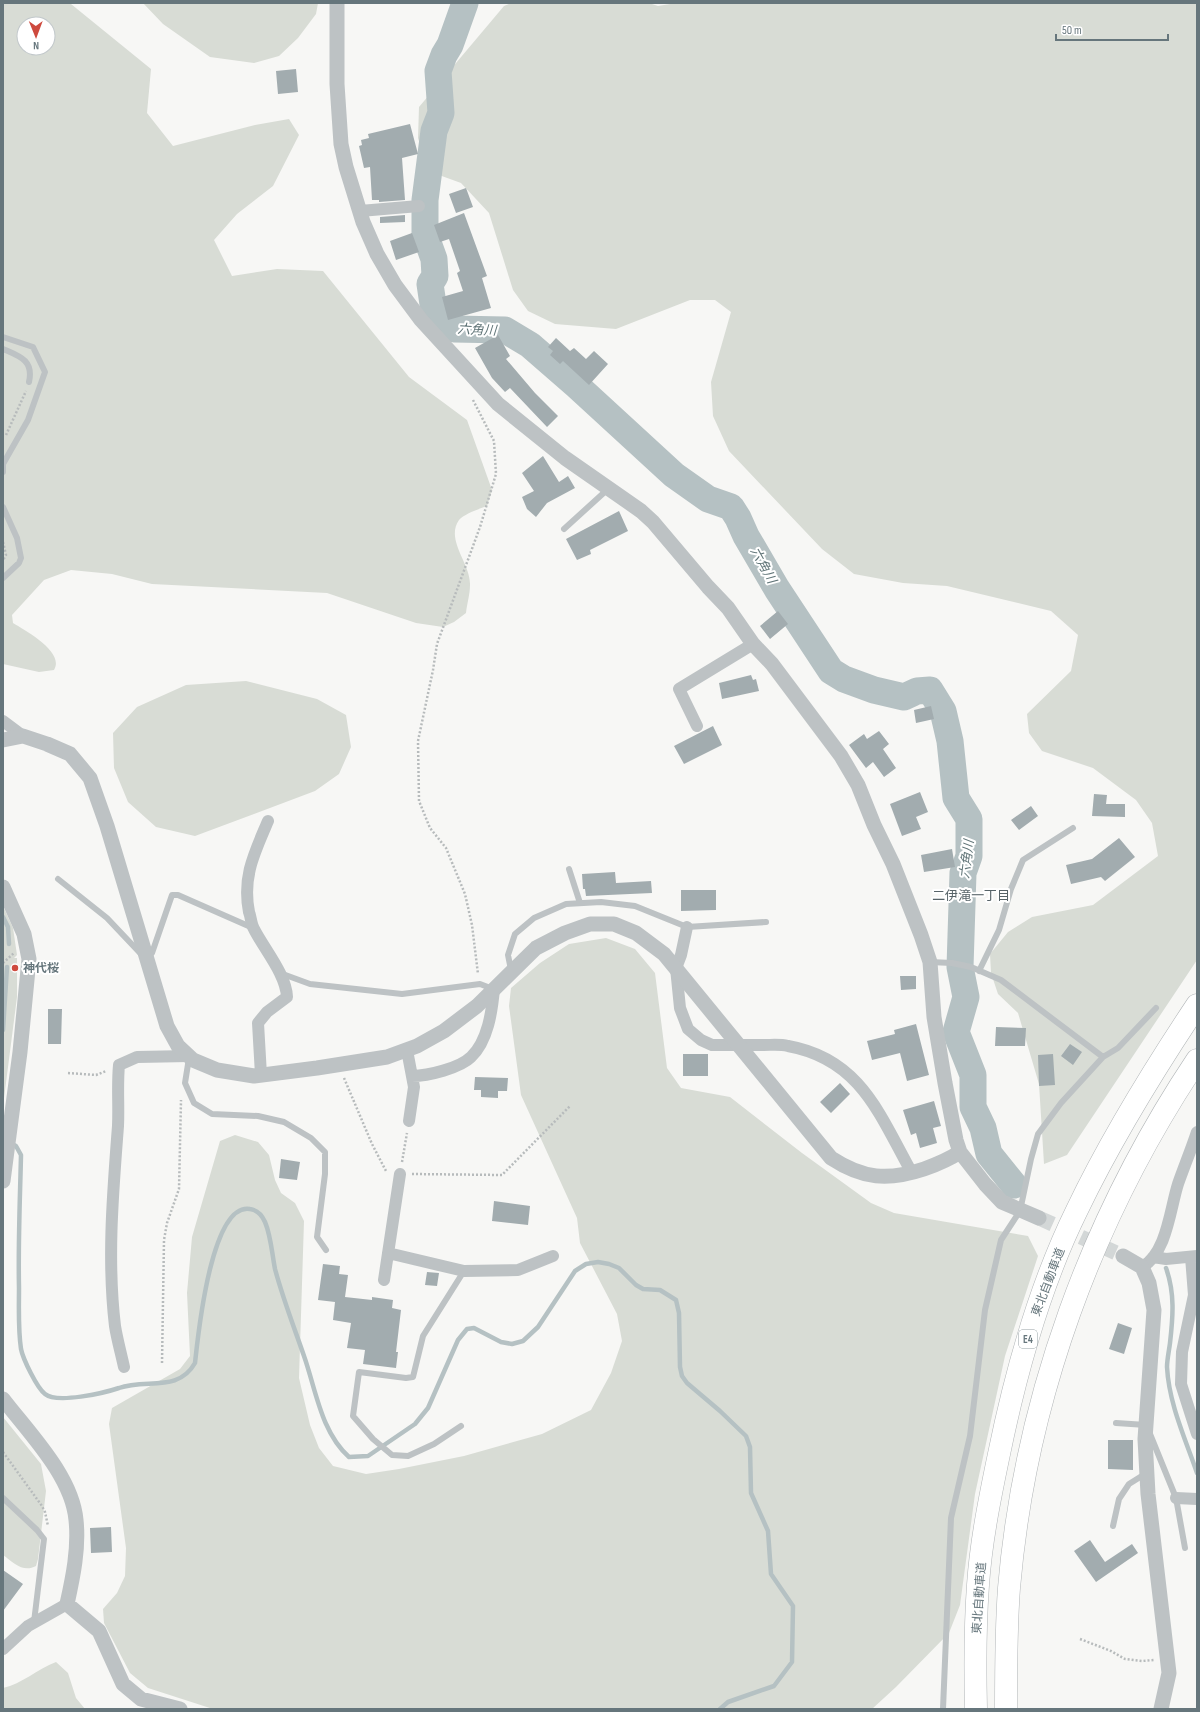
<svg xmlns="http://www.w3.org/2000/svg" width="1200" height="1712" font-family="'Sofia Sans Condensed','Noto Sans JP',sans-serif">
<style>
.green{fill:#d8dcd5;fill-rule:evenodd}
.lines{fill:none;stroke-linecap:round;stroke-linejoin:round}
.stream{stroke:#b5c1c3;stroke-width:4.5}
.river{stroke:#b5c1c3;stroke-width:27}
.building{fill:#a2acaf}
.tertiary-tunnel{stroke:#d3d7d7;stroke-width:15;stroke-dasharray:15 8;stroke-linecap:butt}
.motorway-casing{stroke:#b1b5b7;stroke-width:23}
.path{stroke:#b7bbbc;stroke-width:2.5;stroke-dasharray:2 2;stroke-linecap:butt}
.service{stroke:#bdc2c4;stroke-width:6}
.minor{stroke:#bdc2c4;stroke-width:12}
.tertiary{stroke:#bdc2c4;stroke-width:15}
.motorway{stroke:#fff;stroke-width:22}
.poi-dot{fill:#ce4a3e;stroke:#fff;stroke-width:1.5}
.labels{text-anchor:middle;stroke-width:4;stroke-linejoin:round;paint-order:stroke}
.shield{fill:#fff;stroke:#949fa3;stroke-width:1}
.shield-label{font-size:11px;font-weight:bold;fill:#66767c}
.poi-label{font-size:12px;font-weight:bold;fill:#66767c;stroke:#fff;text-anchor:start}
.street-label{font-size:12px;fill:#66767c;stroke:#fff}
.water-label{font-size:13px;font-style:italic;fill:#607477;stroke:#fff}
.neighbourhood-label{font-size:13px;fill:#576368;stroke:#fff}
</style>
<rect width="100%" height="100%" fill="#f7f7f5"/>
<!-- green -->
<path class="green" d="M3,3l68,1 80,65 -4,44 26,33 82,-21 34,-6 10,16 -26,51 -36,28 -23,26 18,36 45,-7 46,2 86,106 58,43 25,70 -5,16c-8,3 -23,8 -28,14 -14,20 12,44 11,65 0,9 -3,19 -4,28l-12,9 -11,5 -27,-4 -89,-30 -175,-9 -40,-10 -41,-4 -27,10 -32,35 1,8c13,8 52,29 41,47l-15,2 -36,-8zM24,24h24v24h-24z
M143,3h175l-2,11 -18,24 -19,18 -25,7 -44,-6 -47,-33z
M511,3h138l9,3 18,-3h521v957l-130,195 -23,9 -5,-80 -21,-71 -20,-19 -7,-21 -1,-19 18,-22 24,-15 61,-12 65,-49 -6,-33 -16,-23 -43,-32 -51,-17 -13,-18 -2,-19 44,-43 7,-36 -27,-24 -104,-25 -44,-3 -49,-9 -32,-25 -93,-98 -16,-35 -2,-34 20,-70 -16,-12h-25l-74,29 -61,-5 -27,-13 -15,-21 -24,-77 -28,-30 -33,-12 -10,-33 1,-31 85,-101z
M246,681l71,18 29,16 5,32 -12,27 -24,17 -120,45 -39,-9 -28,-25 -14,-34 -1,-35 24,-26 49,-22z
M3,906l10,22 4,27 -3,3h3v39l-14,109z
M606,938l29,11 20,24 12,95 14,20 49,9 72,56 69,50 23,10 134,23 10,20 -33,100 -30,138 -15,111 -11,28 -53,54 -24,22h-659l-65,-21 -18,-15 -26,-50 -1,-14 14,-16 8,-17 1,-28 -17,-124 3,-16 68,-39 10,-13 -3,-63 5,-56 28,-96 15,-6 23,7 11,13 6,25 6,13 14,10 9,18 -5,157 11,47 9,23 14,18 33,8 33,-5 65,-13 78,-22 49,-24 20,-37 11,-32 -5,-27 -37,-71 -3,-25 -56,-123 -12,-89 2,-18 29,-25 29,-19z
M3,1417l38,47 5,27 -8,68 -2,7c-13,7 -22,-3 -33,-11z
M56,1662l12,11 8,25 9,11h-82v-21c19,-4 34,-19 53,-26z"/>
<g class="lines">
<!-- stream -->
<path class="stream" d="M3,917l5,10 1,17
M3,1030l4,-63
M10,1143l6,3 5,9c-1,44 -3,88 -2,133 0,20 -1,41 2,61 2,10 16,39 24,45 12,10 59,-1 74,-6 27,-10 59,5 76,-25 3,-27 16,-161 55,-154 7,1 12,6 15,13 6,14 7,32 10,47 8,30 19,58 29,87 12,34 17,76 45,101l19,-1 47,-32 13,-16 30,-68 9,-11 7,-1 27,14 11,2 11,-3 15,-14 37,-56 11,-7 12,-2 11,2 10,4 17,17 7,4 17,1 16,10 3,13 1,54 2,9 5,7 33,28 26,25 4,11 1,46 17,38 3,43 22,32 -1,56 -18,24 -46,16 -8,7
M1166,1268c9,25 7,49 4,75 -1,8 -3,17 -3,24 2,37 18,71 30,106"/>
<!-- river -->
<path class="river" d="M465,3l-15,42 -6,10 -6,16 3,42 -7,18 -9,69v34l9,25 1,17 -5,8 4,27 10,13 10,5 51,1 25,15 46,40 98,90 34,24 23,8 7,11 8,18 31,53 54,82 13,8 30,11 30,7 13,-6 13,-1 13,21 7,30 6,57 13,21v37l-6,17 -3,94 6,30 -10,35 17,43v32l10,21 6,26 25,31"/>
</g>
<!-- building -->
<path class="building" d="M296,69l2,23 -20,2 -2,-23z
M410,124l8,30 -16,4 3,42 -26,2v-2h-7l-2,-33 -6,1 -5,-22 3,-1 -1,-5 8,-2 -1,-4z
M466,188l7,19 -17,6 -7,-19z
M464,213l23,63 -5,2 9,30 -43,12 -6,-23 21,-6 -6,-18 3,-2 -11,-32 -9,3 -6,-17z
M405,215v7l-25,1v-6z
M412,233l7,19 -23,8 -6,-19z
M498,335l12,21 -4,3 29,34 23,23 -11,11 -37,-39 -5,4 -13,-14 -17,-30z
M556,338l14,13 4,-3 12,11 8,-8 14,13 -19,21 -26,-24 -3,3 -10,-9 3,-4 -5,-4z
M543,456l16,26 9,-6 7,12 -28,15 -11,14 -9,-8 -5,-12 12,-6 -12,-18z
M619,511l9,20 -38,19 1,4 -14,6 -11,-21z
M778,611l10,13 -18,15 -10,-13z
M751,675l2,5 3,-1 3,12 -37,8 -3,-16z
M931,706l3,13 -18,4 -2,-13z
M713,726l9,19 -38,19 -10,-18z
M879,731l10,13 -6,5 13,19 -12,9 -11,-15 -7,6 -17,-23 15,-11 3,5z
M920,792l8,20 -12,5 5,12 -19,7 -12,-32z
M1094,794l13,1 -1,9h19v13l-33,-1z
M1031,806l7,10 -19,14 -8,-10z
M1119,838l16,19 -30,24 -4,-4 -30,7 -5,-19 26,-6z
M952,849l3,18 -31,5 -3,-17z
M615,872l1,11 35,-2 1,12 -66,3 -1,-7h-2l-1,-15z
M681,890h35v20l-35,1z
M900,976h16v13l-15,1z
M48,1009h14l-1,35h-13z
M916,1024l13,51 -22,6 -7,-28 -28,7 -5,-19 28,-7 -1,-4z
M996,1027l30,1 -1,18h-30z
M1070,1044l12,8 -9,13 -12,-9z
M683,1054h25v22h-25z
M1053,1054l2,31 -16,1 -1,-31z
M475,1077l33,1 -1,13h-9v7l-17,-1v-7h-7z
M840,1083l10,11 -19,19 -11,-11z
M934,1101l7,25 -8,2 4,15 -17,5 -4,-15 -5,2 -8,-25z
M281,1159l19,3 -3,18 -18,-2z
M494,1201l36,5 -2,19 -36,-4z
M323,1264l17,2 -1,8 9,1 -3,22 27,3v-3l21,3 -1,8 9,2 -5,42h2l-2,16 -33,-4 2,-14 -18,-2 4,-25 -18,-3 2,-18 -17,-2z
M427,1272l12,1 -2,13 -12,-1z
M1118,1323l14,5 -8,26 -15,-5z
M1108,1440h25v30l-25,-1z
M111,1527l1,25 -21,1 -1,-25z
M1090,1540l15,22 27,-18 6,9 -42,29 -22,-31z
M3,1570l20,14 -20,27z"/>
<g class="lines">
<!-- tertiary-tunnel -->
<path class="tertiary-tunnel" d="M1039,1218l84,38"/>
<defs>
<path id="motorway" d="M976,1709c-1,-42 -1,-83 2,-124 3,-44 12,-88 21,-131 17,-83 40,-167 78,-244 34,-71 76,-139 120,-205
M1006,1709c0,-40 0,-81 3,-121 16,-188 83,-371 188,-528"/>
</defs>
<!-- motorway casing -->
<use href="#motorway" class="motorway-casing"/>
<!-- path -->
<path class="path" d="M473,400l21,41 2,33 -16,53 -43,117 -4,26 -15,71 1,60 11,27 16,20 19,46 7,31 6,49
M6,435l20,-44
M3,542l3,13 -3,5
M3,963l11,-10
M68,1073l28,2 10,-4
M344,1078l28,66 14,27
M402,1162l5,-29
M412,1174l90,1 68,-69
M162,1363l2,-123 3,-17 12,-34 2,-89
M3,1452l39,54 3,6 3,14
M1080,1639l31,12 14,8 17,2 12,-1"/>
<!-- service -->
<path class="service" d="M3,337l30,10 12,25 -17,48 -25,44v8
M3,349c16,7 31,11 26,33
M3,507l14,31 4,20 -2,5 -16,15
M564,529l44,-40
M569,869l11,34
M58,879l49,39 34,36
M148,957l4,-4 20,-58h6l75,33
M930,962l22,1 19,4 30,13 102,77
M511,970l-3,-15 7,-21 19,-16 32,-14 35,-2 34,4 52,21 79,-5
M979,971l20,-41 12,-41 12,-29 50,-32
M280,973l30,11 92,10 78,-10 13,5
M189,1058l-4,25 9,20 18,11 46,2 26,6 27,16 14,14v22l-8,63 9,13
M1116,1423l30,2
M461,1426l-27,18 -26,12 -16,-1 -19,-16 -20,-23 6,-44 47,6 7,-1 10,-41 41,-65
M1150,1434l26,64 9,50
M3,1498l34,32 7,9 -10,83
M1113,1526l6,-27 10,-15 16,-10
M943,1709l8,-191 19,-82 15,-126 16,-70 19,-29 11,-52 7,-25 23,-31 42,-46 15,-9 38,-40"/>
<!-- minor -->
<path class="minor" d="M360,211l59,-5
M3,721l20,15
M697,726l-18,-37 74,-45
M687,927l-6,28 -5,13 4,40 8,21 13,11 11,5c17,0 34,0 52,0 8,0 16,-1 24,1 73,13 92,70 124,127
M407,1050l7,37 -5,34
M261,1075l-3,-52 9,-11 20,-15c-1,-23 -23,-48 -33,-68 -3,-5 -3,-12 -5,-17 -7,-36 6,-60 19,-91
M412,1076c16,0 48,-8 59,-19 17,-16 21,-46 23,-68
M388,1253l76,18 54,-1 35,-14
M1153,1257l13,2 31,-3
M1191,1257l3,38 -12,57 -1,32 16,50
M1142,1267c25,-14 28,-58 36,-83 6,-17 13,-34 19,-52
M384,1280l16,-106
M124,1367c-3,-14 -7,-28 -9,-41 -8,-67 -2,-134 3,-200 1,-20 -1,-40 1,-61l18,-8 52,-1
M1176,1498l21,1
M3,1649l25,-23 39,-22"/>
<!-- tertiary -->
<path class="tertiary" d="M337,3v81l4,60 5,23 17,55 14,32 18,31 26,35 77,84 67,54 76,53 12,11 55,65 20,21 25,36 19,20 69,92 17,29 16,40 19,39 28,71 9,27 4,55 11,66 11,57 4,12 25,32 17,18 37,16
M3,740l20,-4 24,8 23,10 20,24 17,48 60,200 11,20 15,14 24,10 37,6 63,-8 70,-11 30,-11 27,-15 33,-25 59,-58 29,-15 25,-9h24l22,9 28,21 167,204c32,21 57,23 93,11 14,-5 24,-9 36,-17
M3,887l21,47 5,25 -9,93 -17,129
M1123,1256l19,11 7,16 5,27 -9,129 3,55 21,179 -8,36
M3,1399c26,34 69,77 73,121 3,28 -3,57 -9,84l32,27 24,53 18,15 39,10"/>
<!-- motorway -->
<use href="#motorway" class="motorway"/>
</g>
<!-- markers -->
<circle class="poi-dot" cx="15" cy="968" r="4"/>
<g class="labels">
<!-- shield labels -->
<rect class="shield" x="1019" y="1330" width="18" height="18" rx="3"/>
<g class="shield-label">
<text x="1028" y="1343">E4</text>
</g>
<!-- poi labels -->
<g class="poi-label">
<text x="23" y="972">神代桜</text>
</g>
<!-- street labels -->
<g class="street-label">
<text transform="translate(1048 1282) rotate(-69)" y="4">東北自動車道</text>
<text transform="translate(979 1598) rotate(-86)" y="4">東北自動車道</text>
</g>
<!-- water labels -->
<g class="water-label">
<text transform="translate(477 329) rotate(3)" y="5">六角川</text>
<text transform="translate(764 565) rotate(61)" y="5">六角川</text>
<text transform="translate(966 859) rotate(-83)" y="5">六角川</text>
</g>
<!-- neighbourhood labels -->
<g class="neighbourhood-label">
<text x="971" y="900">二伊滝一丁目</text>
</g>
</g>
<!-- border -->
<rect width="1200" height="1712" fill="none" stroke="#66767c" stroke-width="8"/>
<!-- north arrow -->
<g transform="translate(36 36) rotate(179)"><circle r="19" fill="#ffffff" stroke="#c2c8cb"/>
<path d="M0-3L7 15L0 10L-7 15Z" fill="#ce4a3e"/>
<text y="-6" font-size="11" font-weight="bold" text-anchor="middle" fill="#66767c">N</text>
</g>
<!-- scale -->
<path d="M1056 34v6h112v-6" fill="none" stroke="#66767c" stroke-width="2"/>
<text x="1062" y="34" font-size="12" fill="#66767c" stroke="#ffffff" stroke-width="3" paint-order="stroke">50 m</text>
</svg>
